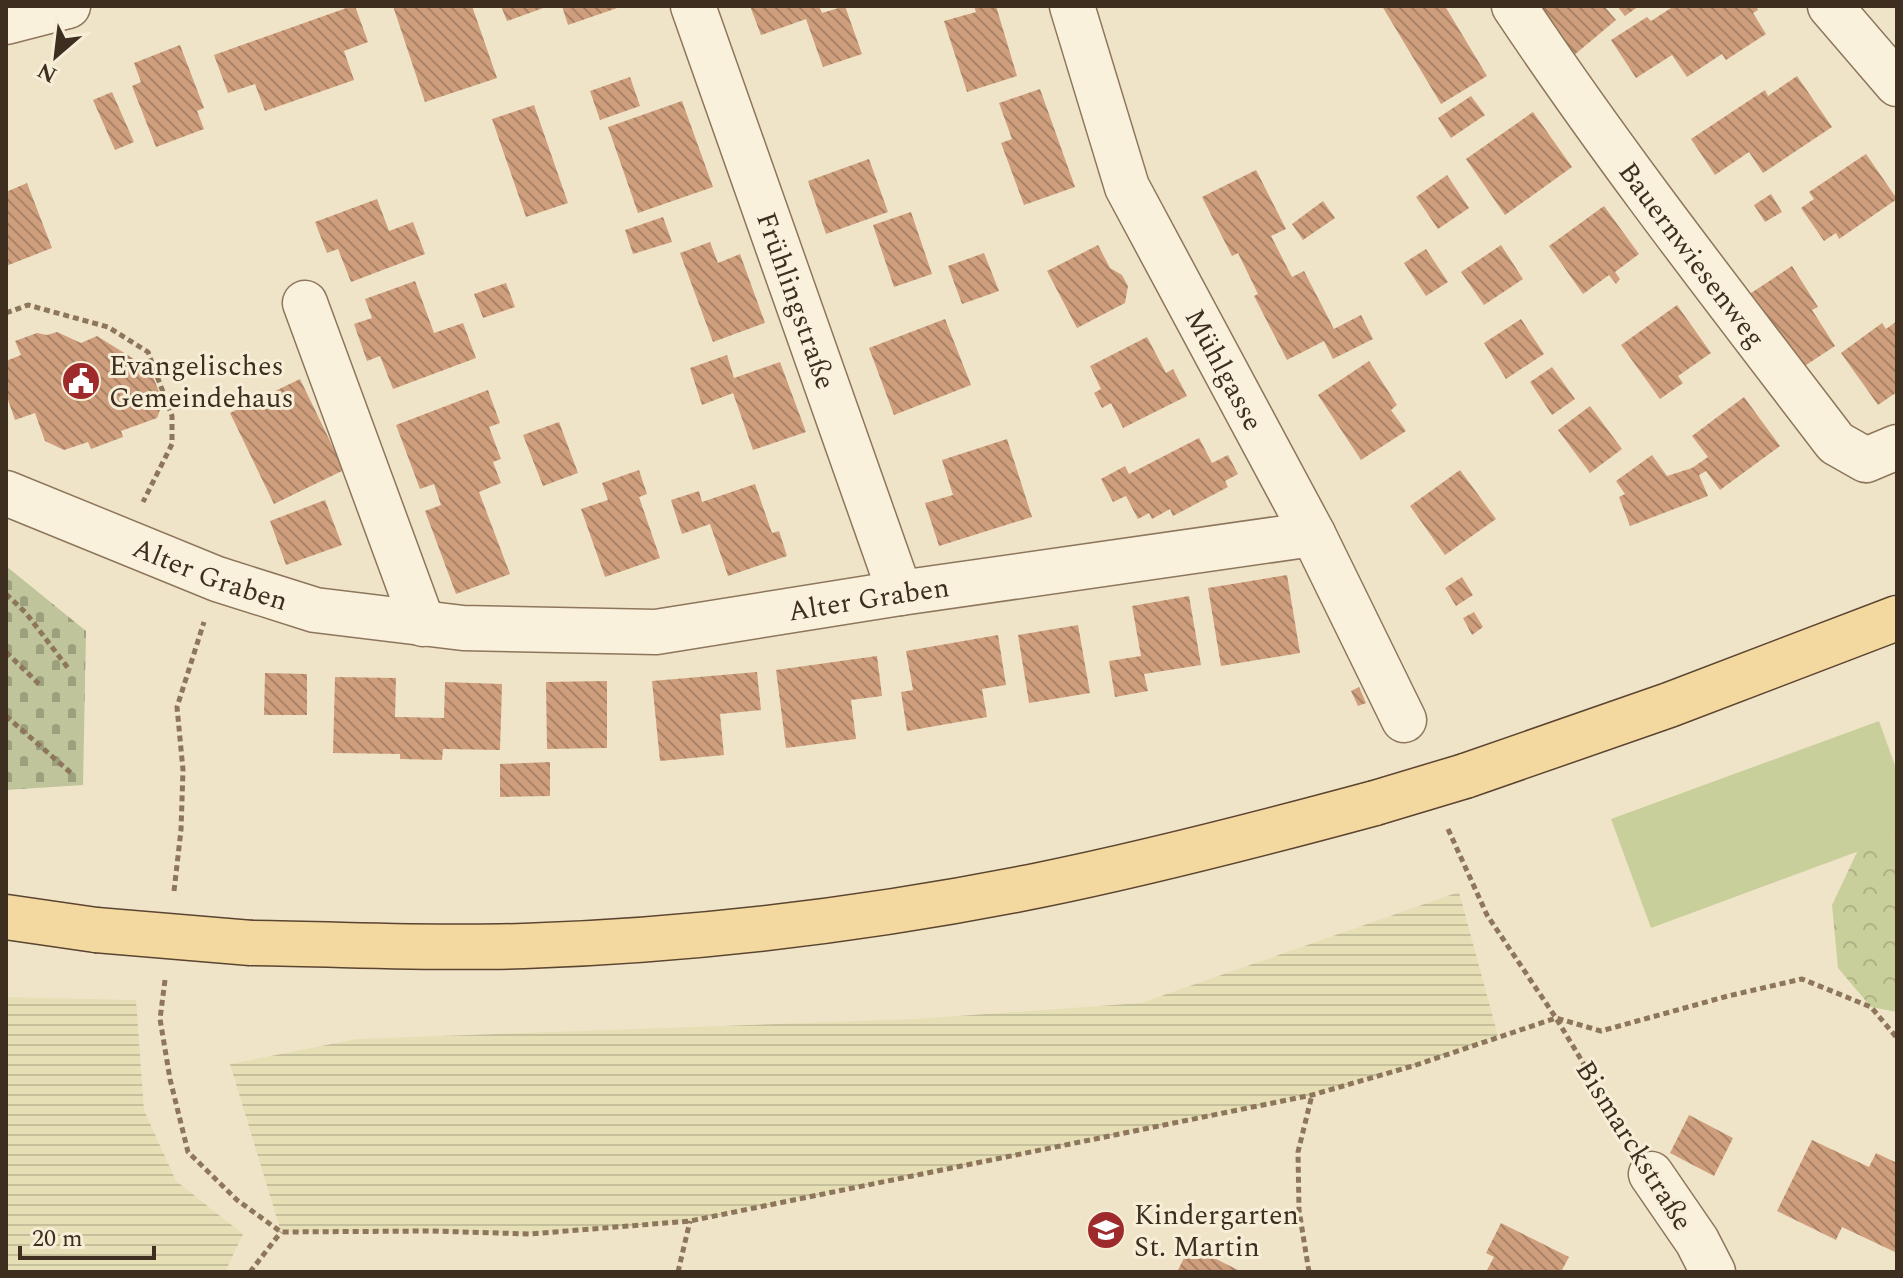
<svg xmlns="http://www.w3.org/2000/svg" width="1903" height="1278" font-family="Spectral,serif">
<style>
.farmland{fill:url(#farmland-rules)}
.cemetery{fill:url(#cemetery-stones)}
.park{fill:url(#park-crowns)}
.garden{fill:#c9cf9b}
.building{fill:url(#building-back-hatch)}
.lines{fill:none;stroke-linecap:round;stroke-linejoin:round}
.minor-casing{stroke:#8d765c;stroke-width:47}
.major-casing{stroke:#5b4430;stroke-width:47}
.path{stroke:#8d765c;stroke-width:5;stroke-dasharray:6 4;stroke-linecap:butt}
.minor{stroke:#faf1dc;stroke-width:44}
.major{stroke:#f3d9a0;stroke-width:44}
.major-bridge-casing{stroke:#5b4430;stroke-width:47;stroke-linecap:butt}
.major-bridge{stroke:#f3d9a0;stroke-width:44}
.labels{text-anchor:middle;stroke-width:6;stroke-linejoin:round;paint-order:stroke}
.street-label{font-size:28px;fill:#3d2e20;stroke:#f7eed8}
.poi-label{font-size:28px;fill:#3d2e20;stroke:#f7eed8;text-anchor:start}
</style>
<defs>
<pattern id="farmland-rules" width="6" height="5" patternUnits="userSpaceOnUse" patternTransform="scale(2)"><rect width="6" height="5" fill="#e6deb5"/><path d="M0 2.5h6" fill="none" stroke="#c6bf9b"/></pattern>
<pattern id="cemetery-stones" width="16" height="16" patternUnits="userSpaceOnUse" patternTransform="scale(2)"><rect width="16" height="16" fill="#bfc49a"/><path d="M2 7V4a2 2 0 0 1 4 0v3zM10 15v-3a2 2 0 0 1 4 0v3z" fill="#9ca07d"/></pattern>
<pattern id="park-crowns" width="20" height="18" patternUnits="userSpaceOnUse" patternTransform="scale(2)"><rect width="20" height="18" fill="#c9cf9b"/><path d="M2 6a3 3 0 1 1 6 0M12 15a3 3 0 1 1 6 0" fill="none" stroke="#aeb285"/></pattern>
<pattern id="building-back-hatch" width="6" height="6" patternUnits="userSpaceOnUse" patternTransform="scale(2)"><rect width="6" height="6" fill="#cf9f7d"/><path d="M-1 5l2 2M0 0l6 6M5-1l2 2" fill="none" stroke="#a98266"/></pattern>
</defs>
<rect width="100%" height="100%" fill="#f0e4c8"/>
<!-- farmland -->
<path class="farmland" d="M1459,892l39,144 -82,29 -104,30 -622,126 -160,13 -99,-3 -150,1 -51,-168 127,-25 559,-20 225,-16z
M6,997l130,3 8,110 32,71 67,53 -18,38h-219z"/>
<!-- cemetery -->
<path class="cemetery" d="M6,566l80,65 -3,154 -77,5z"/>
<!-- park -->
<path class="park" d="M1897,837v175l-26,-5 -33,-39 -6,-63 26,-55z"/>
<!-- garden -->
<path class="garden" d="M1879,721l18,50v66l-246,91 -40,-109z"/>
<!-- building -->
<path class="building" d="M352,6h3l13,36 -24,9 10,29 -89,31 -10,-27 -27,9 -14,-38z
M393,6h79l25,72 -72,24z
M501,6h48l-42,15z
M562,6h61l-55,19z
M750,6h69l3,7 23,-7 17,48 -39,13 -17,-48 -45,16z
M974,6h22l21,70 -50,16 -23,-71 32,-9z
M1382,6h63l42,70 -46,28z
M1537,6h67l12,14 -43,36z
M1617,6h22l-14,10z
M1674,6h82l2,4 -5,3 13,21 -40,26 -4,-6 -35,23 -15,-22 -36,23 -25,-38 36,-23 4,4z
M180,45l24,63 -7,3 7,18 -48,18 -24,-61 9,-4 -7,-19z
M1797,76l35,51 -69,46 -14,-21 -34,23 -24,-36 74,-49 3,6z
M630,77l10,29 -40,14 -10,-29z
M1040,89l35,98 -51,18 -23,-62 11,-4 -13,-36z
M112,92l22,50 -19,8 -22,-50z
M1471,96l14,19 -34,23 -13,-20z
M682,101l31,86 -75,26 -30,-86z
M534,105l34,98 -42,14 -34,-98z
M1533,112l39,55 -67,48 -39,-56z
M1866,154l31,45 -58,40 -3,-6 -12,8 -23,-33 13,-9 -5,-7z
M869,159l19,53 -62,22 -18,-53z
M1256,170l30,59 -15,7 21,41 12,-6 30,58 27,-14 12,24 -40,20 -9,-18 -37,19 -33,-64 4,-2 -20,-41 -6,3 -30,-59z
M1447,175l22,33 -31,21 -22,-32z
M27,183l25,65 -46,18v-74z
M1771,194l11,18 -17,10 -11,-17z
M377,199l12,32 24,-9 12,32 -74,28 -13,-33 -11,4 -12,-31z
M1323,201l12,17 -32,22 -11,-16z
M1604,206l35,48 -24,18 5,7 -4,5 -7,-9 -26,19 -34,-48z
M911,212l21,62 -38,13 -21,-62z
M663,217l9,25 -39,12 -8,-24z
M710,242l8,21 22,-9 25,69 -52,19 -33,-89z
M1098,245l12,23 12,7 6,11 -3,17 -48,25 -30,-57z
M1501,245l22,34 -39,26 -23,-33z
M1426,249l22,33 -22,14 -22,-33z
M984,253l15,38 -37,13 -14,-38z
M1792,266l26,41 -6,3 23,36 -41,27 -49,-76z
M415,281l19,52 29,-10 13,35 -83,31 -13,-33 -13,5 -13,-37 18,-6 -7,-19z
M506,283l9,24 -32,11 -9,-24z
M1677,305l34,48 -33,23 5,7 -23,16 -39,-54z
M945,319l26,66 -77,30 -25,-67z
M1521,319l23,35 -38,25 -22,-36z
M1897,321v71l-19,13 -37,-52 41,-30 4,6z
M57,332l24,11 16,-7 53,33 13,33 -6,16 -36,13 2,6 -32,12 -3,-7 -24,8 -19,-9 -10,-28 -20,7 -9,-26v-33l15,-6 -6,-14 22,-8 10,2z
M1147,337l19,36 7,-4 14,27 -64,32 -12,-25 -9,5 -8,-15 7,-4 -11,-23z
M727,355l7,23 46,-16 26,70 -53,18 -20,-57 -31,12 -12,-37z
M1369,361l28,44 -6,5 15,21 -45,29 -43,-65z
M1552,367l23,32 -23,16 -22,-33z
M300,379l44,91 -70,34 -44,-91z
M488,390l12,33 -11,4 12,32 -8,3 8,21 -22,9 31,82 -54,20 -31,-83 16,-6 -7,-21 -14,5 -24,-64z
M1744,397l36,49 -60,44 -14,-19 -7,4 9,21 -78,30 -11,-29 6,-3 -9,-13 36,-26 15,21 25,-8 16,-11 -16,-21z
M1590,406l32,43 -32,24 -32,-43z
M559,422l19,51 -35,13 -20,-51z
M1199,438l13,25 16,-8 10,19 -13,7 3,6 -55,29 -3,-7 -18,10 -3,-6 -11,6 -12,-23 -13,6 -12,-23 24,-13 4,8z
M1007,439l25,78 -93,29 -14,-43 28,-8 -11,-35z
M639,470l8,24 -8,3 21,61 -55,19 -24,-68 27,-9 -6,-17z
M1460,470l36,49 -51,36 -35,-49z
M755,484l17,49 7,-2 8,25 -59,20 -18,-52 -28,10 -11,-34 28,-9 3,11z
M325,500l17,45 -56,20 -16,-44z
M1287,575l13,78 -79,13 -13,-78z
M1462,577l11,18 -17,11 -11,-18z
M1189,596l12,69 -57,9 4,17 -33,6 -6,-36 32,-5 -9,-50z
M1474,612l9,15 -11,8 -9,-17z
M1078,625l12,68 -61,10 -11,-68z
M998,635l8,50 -24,4 5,28 -80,14 -6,-39 12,-2 -7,-39z
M877,656l5,40 -31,4 5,39 -70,9 -10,-78z
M757,672l4,38 -41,4 4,41 -64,6 -8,-80z
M265,673l42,1v41h-43z
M335,677l61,1 -1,39h6l43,1 1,-36 57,2 -2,66 -57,-1 -1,11 -42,-1v-5l-67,-1z
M607,681v67l-60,1 -1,-67z
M1359,687l7,16 -8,3 -7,-15z
M550,762v34l-50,1v-33z
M1689,1115l44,23 -19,38 -44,-23z
M1812,1140l57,27 7,-14 21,10v90l-55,-26 -6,13 -59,-29z
M1501,1223l68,34 -8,15h-75l8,-15 -8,-4z
M1190,1246l52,26h-65z"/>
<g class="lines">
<defs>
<g id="minor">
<path id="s1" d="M693,6l207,587"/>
<path id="s2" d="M1072,6l55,181 186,347 91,186"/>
<path id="s3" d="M1514,6c100,150 212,293 322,437l30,17 31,-13"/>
<path d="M1830,6l67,78"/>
<path d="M6,22l62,-16"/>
<path d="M305,303l118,321"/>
<path id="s4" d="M6,493l211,86 98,31 148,18 193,4 244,-39 413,-59"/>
<path d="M1651,1174l46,67 16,31"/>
</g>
<path id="major" d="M1465,776l204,-71 228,-87
M6,917l90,13
M251,943c91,1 182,6 273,3 172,-6 347,-27 516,-61 113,-23 224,-52 335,-82"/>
</defs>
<!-- minor casing -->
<use href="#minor" class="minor-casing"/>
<!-- major casing -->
<use href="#major" class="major-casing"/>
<!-- path -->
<path class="path" d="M6,313l22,-8 80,22 40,25 24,64v28l-29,58
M6,594l20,19 42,55
M6,652l34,33
M6,716l65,57
M1448,829l39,86 69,103 72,119
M174,891l7,-61 2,-60 -6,-63 27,-85
M165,980l-5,39 10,60 18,73 49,48 44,32 150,-1 99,3 160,-13 622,-126 104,-30 140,-47 45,13 127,-35 74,-17 69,28 26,31
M250,1272l31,-40
M678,1272l12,-51
M1309,1272l-10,-62 -1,-58 14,-57"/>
<!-- minor -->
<use href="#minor" class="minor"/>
<!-- major -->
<use href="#major" class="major"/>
<defs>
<path id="major-bridge" d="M1375,803l90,-27
M96,930l155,13"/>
</defs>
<!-- major-bridge casing -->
<use href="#major-bridge" class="major-bridge-casing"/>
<!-- major-bridge -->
<use href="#major-bridge" class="major-bridge"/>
</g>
<!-- icons -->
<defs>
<symbol id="civic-disc" viewBox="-11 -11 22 22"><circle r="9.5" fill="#9e2a2b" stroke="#f7eed8"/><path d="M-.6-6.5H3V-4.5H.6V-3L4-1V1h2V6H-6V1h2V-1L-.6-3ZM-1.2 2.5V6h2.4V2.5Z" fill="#fff"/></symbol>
<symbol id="school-disc" viewBox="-11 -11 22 22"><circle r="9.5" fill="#9e2a2b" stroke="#f7eed8"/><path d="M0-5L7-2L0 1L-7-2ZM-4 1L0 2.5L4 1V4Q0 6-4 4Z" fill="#fff"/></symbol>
</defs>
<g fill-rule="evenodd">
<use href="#civic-disc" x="59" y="359" width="44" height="44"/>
<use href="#school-disc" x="1084" y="1208" width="44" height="44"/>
</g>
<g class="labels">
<!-- street labels -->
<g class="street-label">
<text dy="10" stroke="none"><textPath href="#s3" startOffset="306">Bauernwiesenweg</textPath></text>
<text dy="10" stroke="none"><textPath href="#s1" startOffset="312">Frühlingstraße</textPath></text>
<text dy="10" stroke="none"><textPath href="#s2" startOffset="396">Mühlgasse</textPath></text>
<text dy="10" stroke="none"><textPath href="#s4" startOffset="220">Alter Graben</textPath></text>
<text dy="10" stroke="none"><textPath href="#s4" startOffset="888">Alter Graben</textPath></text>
<text transform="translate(1635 1145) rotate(58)" y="10">Bismarckstraße</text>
</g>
<!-- poi labels -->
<g class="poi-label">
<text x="109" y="375">Evangelisches<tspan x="109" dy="32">Gemeindehaus</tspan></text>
<text x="1134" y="1224">Kindergarten<tspan x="1134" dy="32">St. Martin</tspan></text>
</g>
</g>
<!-- border -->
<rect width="1903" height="1278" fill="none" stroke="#3d2e20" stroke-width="16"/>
<!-- north arrow -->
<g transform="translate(56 56) rotate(208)" stroke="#f7eed8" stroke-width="6" paint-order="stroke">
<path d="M0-6L14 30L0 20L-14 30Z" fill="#3d2e20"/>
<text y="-12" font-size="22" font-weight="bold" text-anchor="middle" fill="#3d2e20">N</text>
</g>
<!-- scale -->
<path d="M20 1246v12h134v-12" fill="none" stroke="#3d2e20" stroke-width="4"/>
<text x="32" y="1246" font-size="24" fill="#3d2e20" stroke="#f7eed8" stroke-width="6" paint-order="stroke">20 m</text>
</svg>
